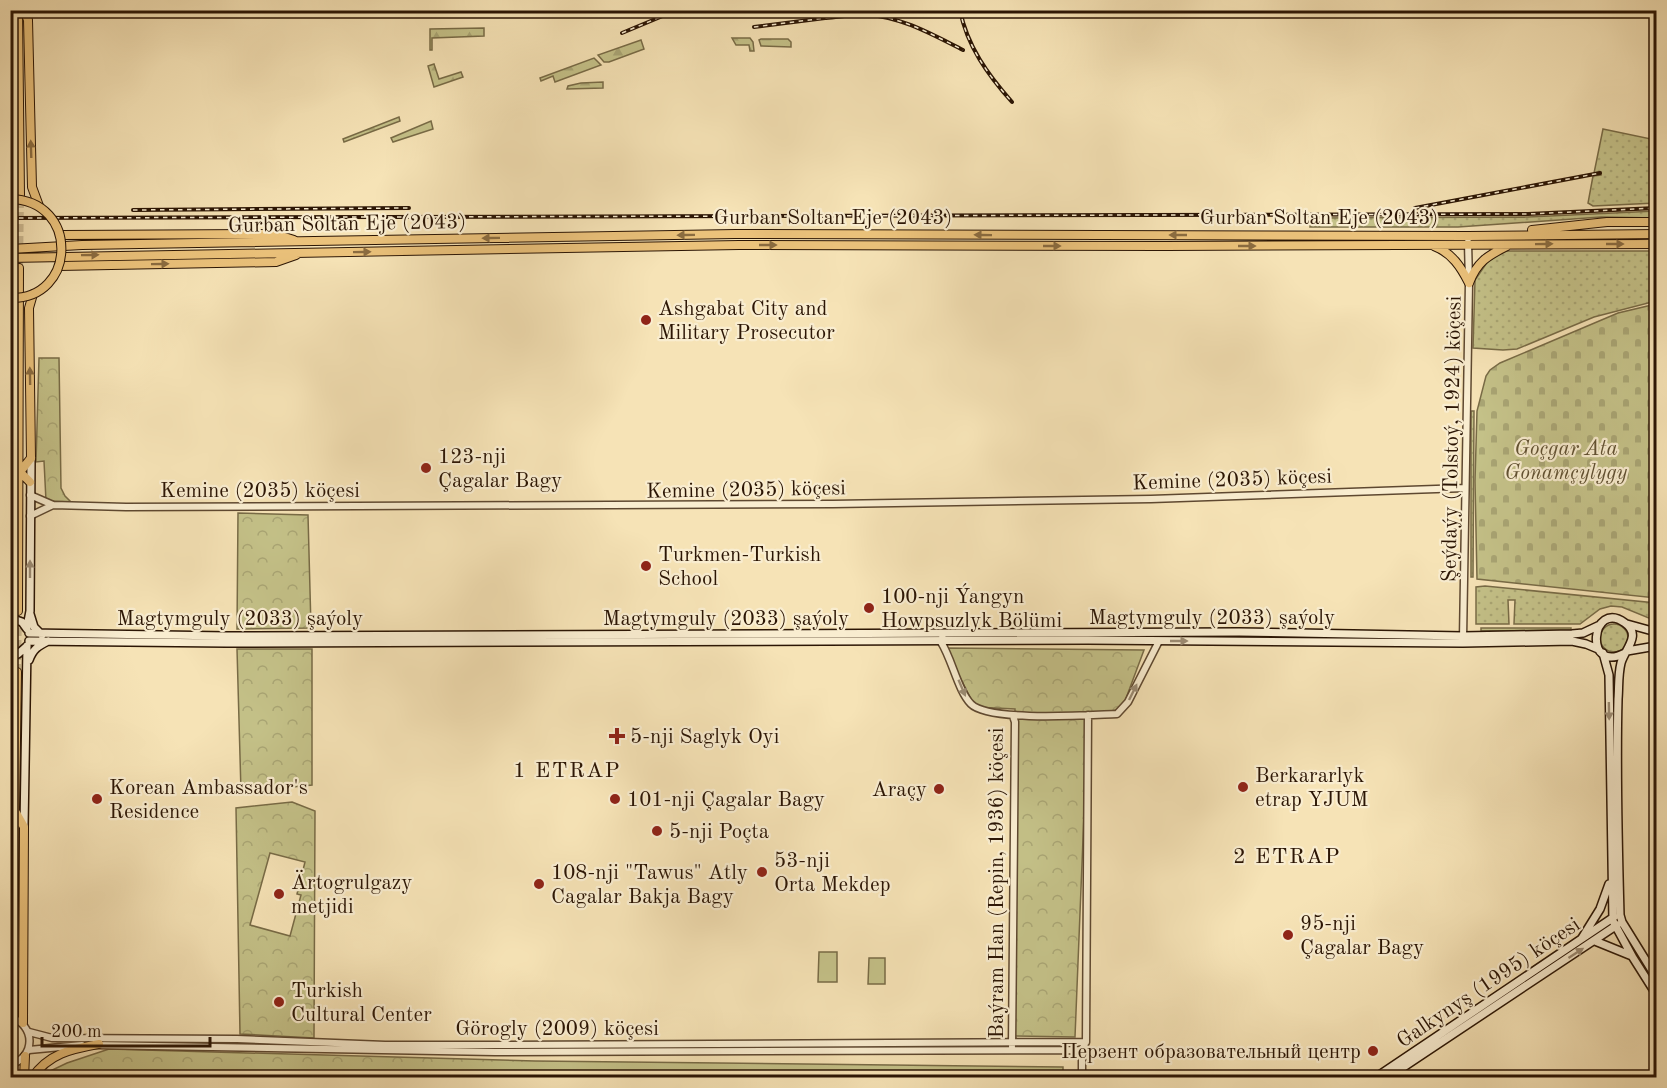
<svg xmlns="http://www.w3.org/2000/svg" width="1667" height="1088" font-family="'Old Standard TT',serif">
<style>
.grass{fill:url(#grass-dots);stroke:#786b46;stroke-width:1.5}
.forest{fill:url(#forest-firs);stroke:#786b46;stroke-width:1.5}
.cemetery{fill:url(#cemetery-stones);stroke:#786b46;stroke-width:1.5}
.park{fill:url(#park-crowns);stroke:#786b46;stroke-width:1.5;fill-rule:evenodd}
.pitch{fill:#c4c188;stroke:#786b46;stroke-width:1.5}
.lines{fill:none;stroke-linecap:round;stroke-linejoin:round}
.primary-tunnel{stroke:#cdba92;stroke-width:8;stroke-dasharray:8 4;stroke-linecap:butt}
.tertiary-casing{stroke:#5e4830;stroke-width:9}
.secondary-casing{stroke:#2b1504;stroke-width:10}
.primary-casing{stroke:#2b1504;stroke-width:10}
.trunk-casing{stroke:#2b1504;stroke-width:10}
.tertiary{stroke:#f9edd0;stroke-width:6}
.secondary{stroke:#f9edd0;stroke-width:7}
.primary{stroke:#ebc27b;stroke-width:8}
.trunk{stroke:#ebc27b;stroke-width:8}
.rail-casing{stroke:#2b1504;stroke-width:4}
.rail{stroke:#f9edd0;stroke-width:1.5;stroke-dasharray:4.5;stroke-linecap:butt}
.trunk-bridge-casing{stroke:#2b1504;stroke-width:10;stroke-linecap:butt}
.trunk-bridge{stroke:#ebc27b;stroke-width:8}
.oneway{fill:#8b6c40}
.oneway2{fill:#9c8c74}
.poi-dot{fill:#8f2418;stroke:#f9edd0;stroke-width:2}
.labels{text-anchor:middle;stroke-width:4.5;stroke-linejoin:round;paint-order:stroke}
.street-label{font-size:21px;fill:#2b1504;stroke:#f9edd0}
.poi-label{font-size:21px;fill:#2b1504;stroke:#f9edd0;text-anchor:start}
.park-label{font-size:21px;font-style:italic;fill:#615132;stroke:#f9edd0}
.neighbourhood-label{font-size:22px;letter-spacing:1.5px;fill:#2b1504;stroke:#f9edd0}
</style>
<defs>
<pattern id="grass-dots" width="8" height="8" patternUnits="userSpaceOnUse" patternTransform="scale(1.5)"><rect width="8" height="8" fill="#c4c188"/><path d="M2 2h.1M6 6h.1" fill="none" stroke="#a9a574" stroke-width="1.8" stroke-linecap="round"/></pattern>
<pattern id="forest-firs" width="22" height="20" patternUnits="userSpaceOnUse" patternTransform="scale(1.5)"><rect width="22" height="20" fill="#c4c188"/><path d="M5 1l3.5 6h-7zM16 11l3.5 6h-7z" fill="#a9a574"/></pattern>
<pattern id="cemetery-stones" width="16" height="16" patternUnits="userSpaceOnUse" patternTransform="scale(1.5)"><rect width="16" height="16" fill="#c4c188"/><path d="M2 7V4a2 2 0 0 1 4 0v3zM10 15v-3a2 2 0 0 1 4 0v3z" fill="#a9a574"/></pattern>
<pattern id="park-crowns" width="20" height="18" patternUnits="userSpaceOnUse" patternTransform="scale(1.5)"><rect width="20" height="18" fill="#c4c188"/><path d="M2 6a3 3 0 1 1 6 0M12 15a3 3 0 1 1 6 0" fill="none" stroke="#a9a574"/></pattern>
</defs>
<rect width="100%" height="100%" fill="#f6e3b6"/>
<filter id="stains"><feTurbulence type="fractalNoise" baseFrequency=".00333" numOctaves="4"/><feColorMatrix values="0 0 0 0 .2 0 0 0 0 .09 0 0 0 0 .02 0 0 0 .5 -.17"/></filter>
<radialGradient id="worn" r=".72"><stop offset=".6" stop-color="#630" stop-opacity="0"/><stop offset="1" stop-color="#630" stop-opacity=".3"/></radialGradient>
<!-- grass -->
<path class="grass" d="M1603,129l53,11v63l-63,3 -5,-3 5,-27 8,-1v-3l-7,1z
M1656,211v7l-55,-1 -143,10h-148l1,-9 217,-1z
M1505,251h151v50l-62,16 -77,32 -14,1 -30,-2 2,-68 13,-19z
M1471,411h3l-1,166h-2z
M1485,586l171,17v18l-34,-14 -11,-1 -11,3 -20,15h-66l1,-24h-7l1,24h-33v-37z
M1600 638a14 14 0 1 1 28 0a14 14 0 1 1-28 0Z
M1481,628h90v2l-90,1z"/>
<!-- forest -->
<path class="forest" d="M484,28v8l-52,2v12h-2v-21z
M732,38h18l3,4 1,9h-4l-1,-6h-13z
M761,39h27l3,3v5l-30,-1 -2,-6z
M641,40l3,9 -35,13h-5l-6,-7z
M594,58l7,7 -46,17 -2,-6 -12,5 -1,-3z
M434,64l5,15 22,-7 2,5 -29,10 -6,-21z
M603,82v6l-36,1 1,-3 13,-3z
M399,117l1,4 -56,21 -1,-3z
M431,121l2,8 -40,13 -2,-4z"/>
<!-- cemetery -->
<path class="cemetery" d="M1656,304v294l-179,-19 -2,-98 2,-70 9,-35 4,-6 10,-7 118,-50z"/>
<!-- park -->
<path class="park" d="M39,358h20l2,130 4,8 6,6 -25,-1 -2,-40 -8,1z
M238,513l70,2 3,113 -74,1z
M945,648l199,2 -22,59 -34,6 -13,322 -63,-1 3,-327 -40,-2z
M237,649h75v136l-71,7z
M292,802l23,9 -1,227 -74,-4 -4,-226zM270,853l35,9 -8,32 4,1 -11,41 -40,-11z
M109,1049l426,12 528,6v11l-1018,-1 1,-4 21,-10z"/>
<!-- pitch -->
<path class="pitch" d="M819,952h18v30h-19z
M869,958h16v26h-17z"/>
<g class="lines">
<!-- primary-tunnel -->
<path class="primary-tunnel" d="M19,268l1,-73
M17,672l1,-61
M12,1012l1,61"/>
<defs>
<path id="tertiary" d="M30,495l23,10
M30,516l23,-11 73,2 707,-3 318,-5 314,-11
M943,634l-2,8c11,17 17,49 30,62 18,18 117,11 146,10l11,-12 31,-61
M1463,639l6,-356 -1,-41
M10,1017c26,8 26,40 0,48
M29,1032l23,6 185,1 148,6h110l591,-3
M95,1045l400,7 587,-2
M1012,1046l3,-324 -2,-6
M29,1050l53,-5
M1082,1078v-28l4,-8 2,-327"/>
<path id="secondary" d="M30,614l4,13 8,8
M10,618l12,4 5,7
M1627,624l29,8
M27,627l3,-16 1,-153
M29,633l198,3 1012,-4 224,4 109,-2 11,-1 17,-8
M29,641l198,2 861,-3 375,3 109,-2 14,3 12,5
M1627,651l29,-5
M1603,653l6,22 4,246 19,35 24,38
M1625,653c-42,22 -34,-55 0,-30 17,12 0,26 -4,40 -3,12 -2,24 -3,36 -2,72 0,144 2,216l2,7 34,55
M10,656l8,-2 9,-8
M29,660c4,-11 9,-14 19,-19
M24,827l3,-181
M1582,938l18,-29 9,-25
M1595,941l37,15
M1375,1078l239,-161
M1387,1078l230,-153"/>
<path id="primary" d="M18,10l2,185
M30,482l-10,-10 11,-14
M18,611l1,-343
M15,811l9,16 -1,196
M12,1010l5,-338
M13,1073v5
M24,1078l1,-22
M32,1078c17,-25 40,-29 67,-34"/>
<path id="trunk" d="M24,10l4,10 4,167 7,19
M1532,230l75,-8h49
M61,235l214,-1 19,6
M1434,246c18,7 27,21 35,37
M10,249l72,-4 653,-11 733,2 188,-2
M10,258l729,-13 427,1 490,-2
M59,266l217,-4 20,-7
M1469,283c8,-21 18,-27 38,-37
M31,458l-2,-150 4,-14"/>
</defs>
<!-- tertiary casing -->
<use href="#tertiary" class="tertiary-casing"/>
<!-- secondary casing -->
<use href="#secondary" class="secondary-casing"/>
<!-- primary casing -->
<use href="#primary" class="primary-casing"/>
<!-- trunk casing -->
<use href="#trunk" class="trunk-casing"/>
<!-- tertiary -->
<use href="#tertiary" class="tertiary"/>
<!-- secondary -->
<use href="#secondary" class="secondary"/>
<!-- primary -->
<use href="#primary" class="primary"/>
<!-- trunk -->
<use href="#trunk" class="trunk"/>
<defs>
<path id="rail" d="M960,10c7,36 28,65 52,92
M826,18c14,-1 28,-4 42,-3 34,2 65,20 95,35
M754,27l79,-10
M622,33l55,-23
M1415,208l185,-35
M133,210l276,-2
M10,218l1518,-4 128,-6"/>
</defs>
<!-- rail casing -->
<use href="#rail" class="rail-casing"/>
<!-- rail -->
<use href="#rail" class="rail"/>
<defs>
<path id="trunk-bridge" d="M10,199c70,1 67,101 0,99"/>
</defs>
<!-- trunk-bridge casing -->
<use href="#trunk-bridge" class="trunk-bridge-casing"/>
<!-- trunk-bridge -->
<use href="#trunk-bridge" class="trunk-bridge"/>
</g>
<!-- one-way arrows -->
<defs><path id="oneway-solid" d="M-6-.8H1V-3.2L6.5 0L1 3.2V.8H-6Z" transform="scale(1.5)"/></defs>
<g class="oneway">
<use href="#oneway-solid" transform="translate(31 149) rotate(-92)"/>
<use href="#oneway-solid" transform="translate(686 235) rotate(179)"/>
<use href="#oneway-solid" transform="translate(983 235) rotate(-179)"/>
<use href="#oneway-solid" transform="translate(1178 235) rotate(-180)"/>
<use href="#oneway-solid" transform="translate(491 238) rotate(179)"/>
<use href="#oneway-solid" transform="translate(1544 244) rotate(-1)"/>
<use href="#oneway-solid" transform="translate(1615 244)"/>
<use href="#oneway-solid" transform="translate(768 245)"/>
<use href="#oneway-solid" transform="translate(1052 246)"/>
<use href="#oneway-solid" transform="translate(1247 246)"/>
<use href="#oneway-solid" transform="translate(362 252) rotate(-1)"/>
<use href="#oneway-solid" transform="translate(90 255) rotate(-1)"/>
<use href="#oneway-solid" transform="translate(160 264) rotate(-1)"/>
<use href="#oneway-solid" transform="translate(30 376) rotate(-91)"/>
</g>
<g class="oneway2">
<use href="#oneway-solid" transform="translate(30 569) rotate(-90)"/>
<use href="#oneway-solid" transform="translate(1179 641)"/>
<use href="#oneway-solid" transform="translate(962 688) rotate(67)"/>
<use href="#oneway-solid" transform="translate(1133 692) rotate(-64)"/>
<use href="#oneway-solid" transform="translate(1609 711) rotate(89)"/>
<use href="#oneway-solid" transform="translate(1576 953) rotate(-33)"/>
</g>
<!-- markers -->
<g class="poi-dot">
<circle cx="646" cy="320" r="6"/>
<circle cx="426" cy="468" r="6"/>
<circle cx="646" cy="566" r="6"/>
<circle cx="869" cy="608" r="6"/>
<path d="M614 727h6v6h6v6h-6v6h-6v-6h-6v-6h6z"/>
<circle cx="1243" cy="787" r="6"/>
<circle cx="939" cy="789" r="6"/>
<circle cx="97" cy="799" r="6"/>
<circle cx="615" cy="799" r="6"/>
<circle cx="657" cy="831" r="6"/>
<circle cx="762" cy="872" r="6"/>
<circle cx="539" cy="884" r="6"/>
<circle cx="279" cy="894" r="6"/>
<circle cx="1288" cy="935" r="6"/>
<circle cx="279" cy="1002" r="6"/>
<circle cx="1373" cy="1051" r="6"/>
</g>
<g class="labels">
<!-- street labels -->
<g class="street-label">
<text x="833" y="224">Gurban Soltan Eje (2043)</text>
<text x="1319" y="224">Gurban Soltan Eje (2043)</text>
<text transform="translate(347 223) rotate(-1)" y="7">Gurban Soltan Eje (2043)</text>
<text transform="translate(1451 439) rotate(-89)" y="7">Şeýdaýy (Tolstoý, 1924) köçesi</text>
<text transform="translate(1232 479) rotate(-2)" y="7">Kemine (2035) köçesi</text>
<text transform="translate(746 489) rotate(-1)" y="7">Kemine (2035) köçesi</text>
<text x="260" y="497">Kemine (2035) köçesi</text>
<text x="1212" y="624">Magtymguly (2033) şaýoly</text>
<text x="240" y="625">Magtymguly (2033) şaýoly</text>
<text x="726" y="625">Magtymguly (2033) şaýoly</text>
<text transform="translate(996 883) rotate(-90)" y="7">Baýram Han (Repin, 1936) köçesi</text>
<text transform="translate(1488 982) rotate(-34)" y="7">Galkynyş (1995) köçesi</text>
<text x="557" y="1035">Görogly (2009) köçesi</text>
</g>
<!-- poi labels -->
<g class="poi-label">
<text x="658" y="315">Ashgabat City and<tspan x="658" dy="24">Military Prosecutor</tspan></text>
<text x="438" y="463">123-nji<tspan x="438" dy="24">Çagalar Bagy</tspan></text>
<text x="658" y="561">Turkmen-Turkish<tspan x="658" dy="24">School</tspan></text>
<text x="881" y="603">100-nji Ýangyn<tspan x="881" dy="24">Howpsuzlyk Bölümi</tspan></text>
<text x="630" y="743">5-nji Saglyk Oyi</text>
<text x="1255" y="782">Berkararlyk<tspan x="1255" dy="24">etrap YJUM</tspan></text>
<text x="109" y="794">Korean Ambassador's<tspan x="109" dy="24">Residence</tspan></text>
<text x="927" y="796" text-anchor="end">Araçy</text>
<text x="627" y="806">101-nji Çagalar Bagy</text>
<text x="669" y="838">5-nji Poçta</text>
<text x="774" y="867">53-nji<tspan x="774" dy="24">Orta Mekdep</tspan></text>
<text x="551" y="879">108-nji "Tawus" Atly<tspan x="551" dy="24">Cagalar Bakja Bagy</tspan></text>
<text x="291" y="889">Ärtogrulgazy<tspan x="291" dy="24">metjidi</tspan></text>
<text x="1300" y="930">95-nji<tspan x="1300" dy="24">Çagalar Bagy</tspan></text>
<text x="291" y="997">Turkish<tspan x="291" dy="24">Cultural Center</tspan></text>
<text x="1361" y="1058" text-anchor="end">Перзент образовательный центр</text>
</g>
<!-- park labels -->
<g class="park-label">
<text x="1566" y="455">Goçgar Ata<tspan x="1566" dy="24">Gonamçylygy</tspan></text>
</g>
<!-- neighbourhood labels -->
<g class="neighbourhood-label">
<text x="567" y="777">1 ETRAP</text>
<text x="1287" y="863">2 ETRAP</text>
</g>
</g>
<!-- margin -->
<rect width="1667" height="1088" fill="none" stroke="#f6e3b6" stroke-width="36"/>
<rect x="12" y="12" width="1643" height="1064" fill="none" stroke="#2b1504" stroke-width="3"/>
<rect x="18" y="18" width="1631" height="1052" fill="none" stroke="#2b1504" stroke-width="1.5"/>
<!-- scale -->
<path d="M42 1037v9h168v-9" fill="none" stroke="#2b1504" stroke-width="3"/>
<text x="51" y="1037" font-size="18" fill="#2b1504" stroke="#f9edd0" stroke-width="4.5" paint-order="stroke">200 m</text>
<rect width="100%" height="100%" filter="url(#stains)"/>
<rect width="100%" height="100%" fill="url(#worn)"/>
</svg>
